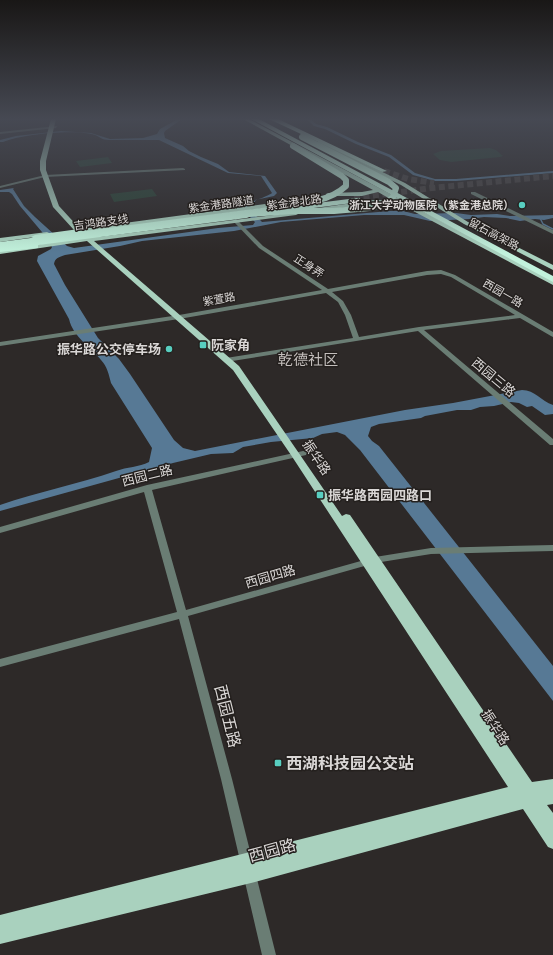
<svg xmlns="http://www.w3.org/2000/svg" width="553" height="955" font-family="'IBM Plex Sans','Noto Sans SC',sans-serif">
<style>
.green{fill:#2b4335}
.water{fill:#577995}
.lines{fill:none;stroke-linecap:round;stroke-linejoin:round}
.stream{stroke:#577995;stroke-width:1.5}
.canal{fill:#577995;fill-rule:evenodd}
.highway-tunnel{stroke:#474342;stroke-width:6;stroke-dasharray:6 3.5;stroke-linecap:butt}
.minor{fill:#6a7d74;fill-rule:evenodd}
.major{fill:#a9d1be;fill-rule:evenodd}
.highway{fill:#c2f2dc;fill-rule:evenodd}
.highway-bridge-far1{stroke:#c2f2dc;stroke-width:6}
.highway-bridge{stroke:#c2f2dc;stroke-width:8}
.poi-dot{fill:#58cec0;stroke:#24201e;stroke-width:1.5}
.labels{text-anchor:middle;stroke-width:3;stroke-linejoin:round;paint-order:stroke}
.far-street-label{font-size:11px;fill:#dad7d6;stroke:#24201e}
.far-poi-label{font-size:11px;font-weight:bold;fill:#dad7d6;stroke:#24201e;text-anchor:end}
.poi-label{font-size:13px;font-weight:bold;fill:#dad7d6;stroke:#24201e;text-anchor:start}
.street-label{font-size:13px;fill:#dad7d6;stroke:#24201e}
.quarter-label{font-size:15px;fill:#c3bebc;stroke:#24201e}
.near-street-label{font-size:16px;fill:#dad7d6;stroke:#24201e}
.near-poi-label{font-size:16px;font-weight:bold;fill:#dad7d6;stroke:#24201e;text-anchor:start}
</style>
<rect width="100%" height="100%" fill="#2d2928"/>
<!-- green -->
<path class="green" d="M490,148l6,2 7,6 -3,1 -49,5 -11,-2 -7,-6 8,-3z
M108,157l4,6 -32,4 -4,-6z
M152,189l5,7 -43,6 -4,-8z"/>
<!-- water -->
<path class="water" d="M178,119h4l-17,12 -1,2 1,5 18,8 6,5 12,6 17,7 11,8 36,4 12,17 -3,3 -19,4v2l-8,4 15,16 128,-11h13l12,3 41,-1 15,2 26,-1 13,2 43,-1v3l-9,2 -9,-1 -15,2 -14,-3 -22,-1 -15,2 -39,2 -26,-6h-40l-83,7 -47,9 -92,10 -22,5 -55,9c-6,2 -10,3 -11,9l11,21 33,53 21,21 11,15 44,66 9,8 12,3 210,-41 48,-7 69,-13c13,0 19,11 31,15v9l-8,1 -13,-9 -5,1 -8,-4 -8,-1 -17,4 -14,1 -9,3h-14l-32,6 -4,2 -42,6 -8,3 -3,9 4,5 7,5 174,220v35l-193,-251 -15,-15 -8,-3 -15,2 -9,4 -42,4 -28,5 -10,6 -22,1 -38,9 -173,48v-6c38,-13 78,-21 116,-34 11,-4 23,-4 33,-9l3,-14 -41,-65c-2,-8 -4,-17 -10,-23 -10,-13 -28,-23 -32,-41l-32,-58 1,-5 13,-7 1,-2 -10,-15 -22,-26 -8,-12 -3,-2h-9v-2l14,-2 -1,1 11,17 11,11 32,29 7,2 144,-20 35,-3 2,-3 -14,-14 1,-3c6,-2 27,-9 30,-12l-11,-17 -33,-3 -69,-33h-50c-8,0 -8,-3 -14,-5 -20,-6 -72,-1 -92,7h-3v-2l16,-4 45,-5 30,2 19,6 33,-1 14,-4 3,-5z"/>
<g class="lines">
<!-- stream -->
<path class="stream" d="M540,218l3,6 10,5"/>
<!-- canal -->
<path class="canal" d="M307,119h3l6,5 11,3 31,15 33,13 24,18 20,6h21l97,-8v2l-97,8h-21l-22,-6 -24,-18 -33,-13 -31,-15 -11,-3z"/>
<!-- highway-tunnel -->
<path class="highway-tunnel" d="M384,171l24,8 26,4
M354,198l78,-10 121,-12"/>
<!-- minor -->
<path class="minor" d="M57,126l-1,2 -56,6v-2z
M183,168l2,1v1l-140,7 -45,11v-2l45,-11z
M471,192h4l78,38v4l-82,-40z
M236,219l27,27 65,43 99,-18 14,-1 14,5 98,57v5l-2,-1 -31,-18 -96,12 129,109v6h-3l-132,-114 -192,31 -3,-2 3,-2 127,-20 -8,-23 -7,-13 -12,-9 -147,26 -179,27v-4l179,-27 143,-25 -63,-42 -25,-26v-2zM441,274l10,3 64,38 -96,12 -60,10 -8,-22 -8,-14 -11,-9 95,-17z
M303,451h3l1,2 -1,2 -154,35 34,120 189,-53 56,-9 122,-3v6l-122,3 -56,9 -187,53 44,163 44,176h-14l-41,-176 -42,-160 -179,48v-8l177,-47 -33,-120 -144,41v-6l147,-42z"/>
<!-- major -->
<path class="major" d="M51,119h5l-10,42v9l13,36 21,23 215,-29 3,2 -3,2 -211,28 6,5h8l200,-25v2l-2,1 -202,26 145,125 103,150 4,-2 4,1 182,267 21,-3v25l-6,1 6,8v36l-5,-2 -25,-38 -272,74 -251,61v-29l508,-128 -217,-332 -58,-85 -146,-129 -87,13v-4l83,-12 -8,-6 -1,-2 -21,-23 -13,-37v-9z
M243,119h6l151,80 4,1 1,2 148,78v5l-155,-82 -25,1 -57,7 -1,-1 3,-2 55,-8h19l-14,-8 -16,4h-36v-2l2,-1 34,-1 11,-2z
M317,142h4l84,41 63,39 85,43v5l-89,-46 -63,-39 -84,-41z
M47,232l2,1v2l-49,7v-4z"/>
<!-- highway -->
<path class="highway" d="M251,119h8l294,157v6z
M269,119h9l109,52 -5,1z
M357,198h3v4l-77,10 -3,-2 -34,4 -4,-2 4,-2 44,-6 3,2z
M79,229l4,2 -1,2 -47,6 -4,-2 4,-2z
M35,244h3v4l-38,4v-4z"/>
<!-- highway-bridge-far1 -->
<path class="highway-bridge-far1" d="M285,205c21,-2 45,-4 61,-19v-6l-4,-4 -49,-30
M236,215l56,-4h42l35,-3 15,-4 9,-7 3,-9 -7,-6 -87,-45"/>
<!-- highway-bridge -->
<path class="highway-bridge" d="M0,246l246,-32"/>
</g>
<!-- sky -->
<linearGradient id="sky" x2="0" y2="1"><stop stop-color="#191716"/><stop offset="0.47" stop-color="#464953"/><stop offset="1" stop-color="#464953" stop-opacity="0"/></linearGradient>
<rect width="553" height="253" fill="url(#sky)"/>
<!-- markers -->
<g class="poi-dot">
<circle cx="522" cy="205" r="4"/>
<rect x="199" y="341" width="8" height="8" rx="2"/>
<circle cx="169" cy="349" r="4"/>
<rect x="316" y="491" width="8" height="8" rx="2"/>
<rect x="274" y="759" width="8" height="8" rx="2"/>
</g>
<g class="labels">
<!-- far-street labels -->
<g class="far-street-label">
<text transform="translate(294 202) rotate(-8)" y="4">紫金港北路</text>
<text transform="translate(221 204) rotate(-8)" y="4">紫金港路隧道</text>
<text transform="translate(101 222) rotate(-8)" y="4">吉鸿路支线</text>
<text transform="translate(494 234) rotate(28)" y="4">留石高架路</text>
<text transform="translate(309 266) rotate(33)" y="4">正身弄</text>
<text transform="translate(503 293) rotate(30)" y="4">西园一路</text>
<text transform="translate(219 299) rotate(-10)" y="4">紫萱路</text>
</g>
<!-- far-poi labels -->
<g class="far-poi-label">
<text x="514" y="209">浙江大学动物医院（紫金港总院）</text>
</g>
<!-- poi labels -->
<g class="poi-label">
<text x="211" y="350">阮家角</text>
<text x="161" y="354" text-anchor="end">振华路公交停车场</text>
<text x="328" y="500">振华路西园四路口</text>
</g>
<!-- street labels -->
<g class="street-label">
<text transform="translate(494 377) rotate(40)" y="5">西园三路</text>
<text transform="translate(317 457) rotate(56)" y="5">振华路</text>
<text transform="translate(147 475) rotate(-14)" y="5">西园二路</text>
<text transform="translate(270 576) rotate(-16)" y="5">西园四路</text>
<text transform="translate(496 727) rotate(57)" y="5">振华路</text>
</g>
<!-- quarter labels -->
<g class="quarter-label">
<text x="308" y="365">乾德社区</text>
</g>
<!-- near-street labels -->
<g class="near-street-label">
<text transform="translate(228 716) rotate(76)" y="6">西园五路</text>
<text transform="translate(272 850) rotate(-15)" y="6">西园路</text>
</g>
<!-- near-poi labels -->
<g class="near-poi-label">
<text x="286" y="769">西湖科技园公交站</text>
</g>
</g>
</svg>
